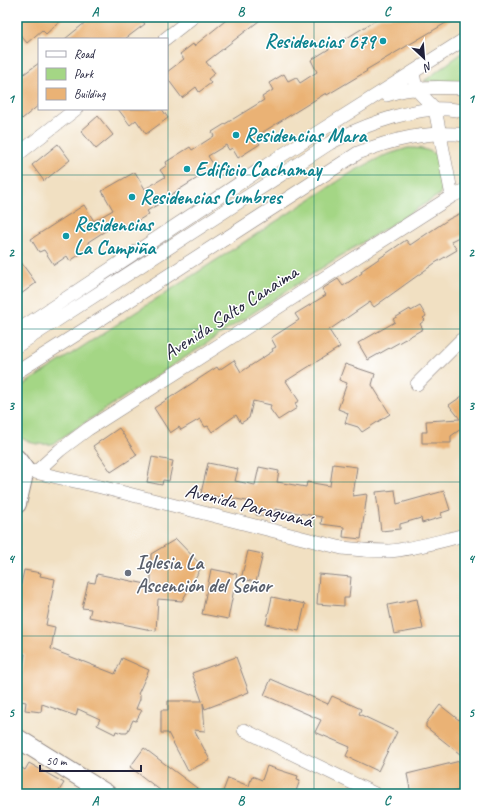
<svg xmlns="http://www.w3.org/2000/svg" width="482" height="811" font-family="Caveat,sans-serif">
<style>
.green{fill:#a4d685;stroke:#637c60}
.building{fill:#eab275}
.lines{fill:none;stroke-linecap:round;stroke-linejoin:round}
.street-casing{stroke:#8a817e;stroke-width:14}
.secondary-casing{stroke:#8a817e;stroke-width:20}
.street{stroke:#fff;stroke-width:13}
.secondary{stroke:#fff;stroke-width:18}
.grid{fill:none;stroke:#0f766e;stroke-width:1;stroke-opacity:0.55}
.culture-dot{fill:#0f9aa8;stroke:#fff;stroke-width:1.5}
.worship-dot{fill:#6b7280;stroke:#fff;stroke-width:1.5}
.labels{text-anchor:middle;stroke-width:3;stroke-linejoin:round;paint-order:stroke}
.culture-label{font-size:20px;font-weight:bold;fill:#0d838f;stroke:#fff;text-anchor:start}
.street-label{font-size:20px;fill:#22223b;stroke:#fff}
.worship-label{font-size:20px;font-weight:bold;fill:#5b616d;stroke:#fff;text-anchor:start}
.neatline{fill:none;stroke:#0f766e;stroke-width:1.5}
.grid-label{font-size:13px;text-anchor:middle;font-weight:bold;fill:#0f766e}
</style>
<rect width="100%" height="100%" fill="#fff"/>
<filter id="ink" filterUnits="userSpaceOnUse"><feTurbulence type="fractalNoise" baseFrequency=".025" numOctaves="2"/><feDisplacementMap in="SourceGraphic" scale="8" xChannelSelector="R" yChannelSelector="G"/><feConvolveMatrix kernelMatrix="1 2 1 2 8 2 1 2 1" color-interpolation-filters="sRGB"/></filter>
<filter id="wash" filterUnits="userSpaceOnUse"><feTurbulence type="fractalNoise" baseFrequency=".012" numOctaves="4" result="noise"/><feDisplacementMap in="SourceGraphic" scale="16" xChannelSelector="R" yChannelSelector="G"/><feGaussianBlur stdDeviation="0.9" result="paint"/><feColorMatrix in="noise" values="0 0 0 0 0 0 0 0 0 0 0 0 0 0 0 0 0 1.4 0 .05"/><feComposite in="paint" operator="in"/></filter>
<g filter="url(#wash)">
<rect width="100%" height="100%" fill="#f1e0c2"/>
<!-- green -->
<path class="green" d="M462,53l3,10v19l-41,-1z
M408,148c19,0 35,4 36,26 0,10 0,12 -5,21l-105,65 -282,184c-16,1 -22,0 -35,-9v-46l337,-218 29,-15z"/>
<g id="blocks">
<!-- building -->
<path class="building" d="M27,17h38l-19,17 -4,-4 -15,13 -10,-12v-5z
M92,17h47l6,7 -20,15h-60z
M230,17h34l-58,45 9,11 -7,6 3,4 -12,9 -3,-5 -14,11 -15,-20v-6l17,-13 -4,-5 13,-10 1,2z
M381,17h75l-90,53 1,1 -40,24 -1,-2 -71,44 5,7 -22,14 -6,-10 -3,2 -3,-5 -18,11 7,11 -54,34 1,1 -15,9 2,3 -15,9 -1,-2 -15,9 -3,-4h-2l-25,16 3,5 -21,14 -3,-5 -13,9 -10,-15 -5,2 -8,-13 53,-34 10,16 19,-11 -11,-19 33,-19 10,17 20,-12 -5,-7 7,-5 -1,-3 24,-15 2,3 22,-14 -2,-4 52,-32 -2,-3 11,-7 -4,-7 15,-9 4,7 8,-4 4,6 17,-11 -6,-12z
M39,63v42l-17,14 -5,-6v-34z
M118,109h44l6,9 -22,16 -10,-14 -6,5z
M98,116l15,19 -17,14 -15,-18z
M58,144l12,16 -26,21 -12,-16z
M465,211v23l-14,7 6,9 -22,13 -61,44 -4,-5 -41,28 11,17 -54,34 13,20 -4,2 2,5 -19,12 -8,-11 1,-4 -18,-4 -4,17 -8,5 -5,-8 -24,17 -4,-6 -3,1 -5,-8 -19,11 -2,-3 -9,6 -16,-25 63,-41 2,3 15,-10 7,12 32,-21 -1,-2 4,-2 -5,-9 28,-18 -4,-6 31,-19 -4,-6 16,-10 5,7 19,-13 -1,-2 45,-31 4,5 39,-26z
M17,257l19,26 -19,14z
M420,306l6,10 -3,2 2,2 -5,4 3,5 -55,31 -10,-17 37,-21 -2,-3 17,-10 1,2z
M345,364l30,10 -3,11 18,29 -28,18 -4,-5 -13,-4 3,-10 -10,-4 9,-26 -8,-3z
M465,394v32l-14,10v7h-29v-11h5l-1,-11 34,-2 -11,-14z
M119,428l18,27 -26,17 -18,-26z
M152,457l21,4 -4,20 -6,-1 -1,5 -15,-3z
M208,463l30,6 -3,12 20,4 4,-18 20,4 -2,11 29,5 1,-5 23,4 3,-22 24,3 -4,29 14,-2 -6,45 -18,-2 1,-10 -23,-3 1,-7 -47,-8 -1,5h-3l-1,4 -14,-3 1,-8 -6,-1 1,-4 -21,-4v2l-30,-7z
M395,490l2,14 47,-13 6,19 -9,3 1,4 -20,6 -1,-5 -21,6v5l-19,2 -5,-39z
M176,539l26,27 -20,35 -24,-2 -2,32 -67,-14 2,-8 -9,-1 6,-26 7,1 2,-9 54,11v-31z
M248,551l15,3 -7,28 -15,-3z
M211,569l26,5 -9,45 -26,-5z
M24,570l17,3 -1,3 15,3 -9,46 9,2 -4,22 64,25 7,-16 27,12 -11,24 2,1v4l-4,10 6,1 -6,11 -3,-1 -6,13h-5l-6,-2 -1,3 -18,-9 3,-6 -22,-10 -2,7 -34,-12 -1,8 -16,-2 1,-8 -9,-2v-22l4,1 4,-25 -8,-1v-65l3,1z
M319,574l32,3 -2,21h-5v8l-27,-2z
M272,597l33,7 -6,27 -33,-7z
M417,599l6,30 -29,5 -6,-29z
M236,657l13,35 -44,17 -2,-6 2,28 -11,-1 16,30 -22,11 -20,-38h-7v-23h7v-9h34l-10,-28z
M271,679l57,25 4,-8 29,13 -2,5 38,18 -19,39 -32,-15 4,-9 -35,-15 6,-12 -57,-25z
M440,705l19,15 6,-8v46l-39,-31v-4z
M144,748l25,19 36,27h-40l-35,-27z
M460,761l5,20v8l-20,5h-34l-4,-20z
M29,763l35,20 -7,11h-40v-29l8,5z
M267,766l31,10 -1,3 3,1 -5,14h-73l6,-16 21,8 3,-10 10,4z"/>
</g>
</g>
<g filter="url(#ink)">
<use href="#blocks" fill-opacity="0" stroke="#8a817e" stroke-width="1"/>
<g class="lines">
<defs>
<path id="street" d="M165,39l28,-22
M413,73l3,16 19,20 17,87
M387,95c24,-9 52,-8 78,-7
M17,155l59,-46
M17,331l259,-172 189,-120
M17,346l313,-203c30,-16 70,-31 104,-34 10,-1 21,1 31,2
M17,372l87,-55 254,-164c32,-13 73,-23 107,-18
M417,384l44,-44 4,-2
M30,471l71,16 241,61c16,2 31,3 47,3 25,-2 51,-10 76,-16
M36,472l24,-22 28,-21 364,-233 13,-6
M244,730l131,64"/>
<path id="secondary" d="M17,459l8,11 -8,34
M17,738l90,56"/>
</defs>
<!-- street casing -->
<use href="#street" class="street-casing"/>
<!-- secondary casing -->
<use href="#secondary" class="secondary-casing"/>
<!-- street -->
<use href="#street" class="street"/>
<!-- secondary -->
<use href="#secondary" class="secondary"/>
</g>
</g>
<!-- grid -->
<path class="grid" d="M168,17v777M314,17v777M17,175h448M17,329h448M17,482h448M17,636h448"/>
<!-- markers -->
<g class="culture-dot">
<circle cx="383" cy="41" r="4"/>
<circle cx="236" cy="135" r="4"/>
<circle cx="187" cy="169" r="4"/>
<circle cx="132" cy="197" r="4"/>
<circle cx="66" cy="236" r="4"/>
</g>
<circle class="worship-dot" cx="128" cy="573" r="4"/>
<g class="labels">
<!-- culture labels -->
<g class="culture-label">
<text x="375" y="48" text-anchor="end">Residencias 679</text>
<text x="244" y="142">Residencias Mara</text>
<text x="195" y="176">Edificio Cachamay</text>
<text x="140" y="204">Residencias Cumbres</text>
<text x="74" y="231">Residencias<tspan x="74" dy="23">La Campiña</tspan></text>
</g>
<!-- street labels -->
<g class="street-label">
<text transform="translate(230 312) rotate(-33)" y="7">Avenida Salto Canaima</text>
<text transform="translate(249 505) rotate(14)" y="7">Avenida Paraguaná</text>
</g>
<!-- worship labels -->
<g class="worship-label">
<text x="136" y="569">Iglesia La<tspan x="136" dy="23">Ascención del Señor</tspan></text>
</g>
</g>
<!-- margin -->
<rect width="482" height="811" fill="none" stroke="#fff" stroke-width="44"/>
<!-- legend -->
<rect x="38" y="38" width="130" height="72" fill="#ffffff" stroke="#a7a7b1"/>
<rect x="46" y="51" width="20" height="6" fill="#ffffff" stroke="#a7a7b1"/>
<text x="74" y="58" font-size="12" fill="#22223b">Road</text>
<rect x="46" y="68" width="20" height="12" fill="#a4d685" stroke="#a7a7b1"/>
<text x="74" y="78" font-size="12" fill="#22223b">Park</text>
<rect x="46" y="88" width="20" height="12" fill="#eab275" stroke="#a7a7b1"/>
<text x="74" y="98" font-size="12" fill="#22223b">Building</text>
<!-- north arrow -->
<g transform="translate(424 58) rotate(154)" stroke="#ffffff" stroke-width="3" paint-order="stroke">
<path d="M0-3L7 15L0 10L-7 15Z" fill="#22223b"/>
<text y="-6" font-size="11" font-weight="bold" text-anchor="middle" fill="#22223b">N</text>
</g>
<!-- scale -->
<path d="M40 765v6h101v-6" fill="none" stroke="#22223b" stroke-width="2"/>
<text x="46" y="765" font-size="12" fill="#22223b" stroke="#ffffff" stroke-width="3" paint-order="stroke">50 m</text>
<rect x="22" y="22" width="438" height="767" class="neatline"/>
<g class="grid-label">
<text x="95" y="16">A</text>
<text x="241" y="16">B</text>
<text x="387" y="16">C</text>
<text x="11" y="103">1</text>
<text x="471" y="103">1</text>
<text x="11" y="257">2</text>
<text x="471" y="257">2</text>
<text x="11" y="410">3</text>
<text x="471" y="410">3</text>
<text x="11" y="563">4</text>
<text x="471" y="563">4</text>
<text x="11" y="717">5</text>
<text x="471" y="717">5</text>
<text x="95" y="805">A</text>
<text x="241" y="805">B</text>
<text x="387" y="805">C</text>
</g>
</svg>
